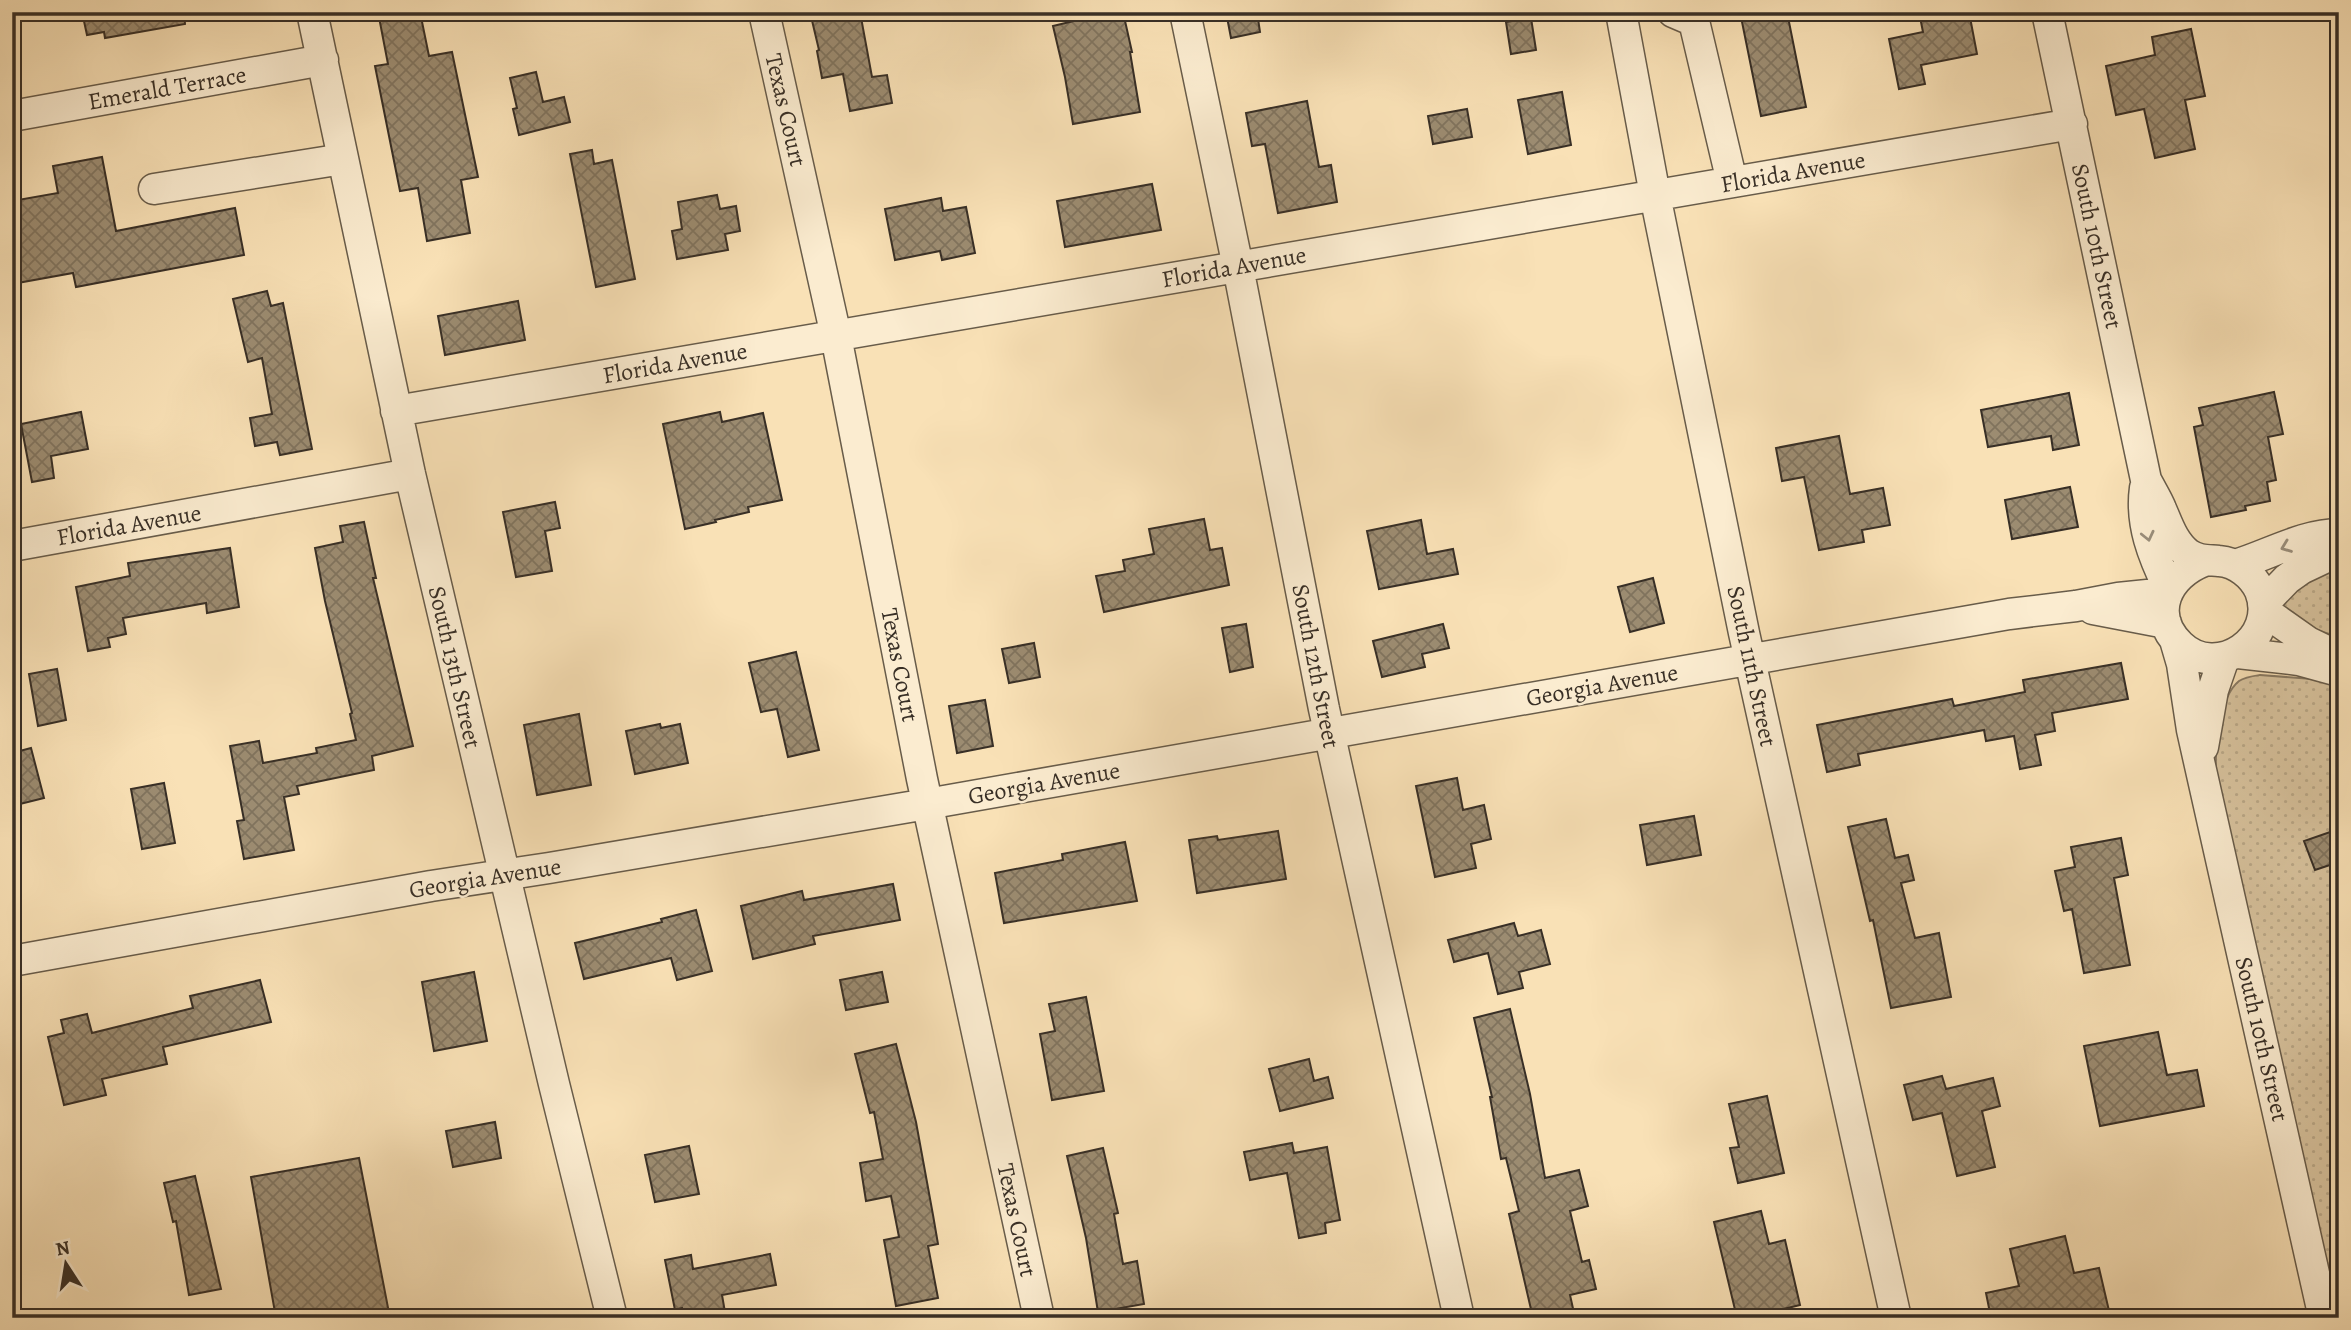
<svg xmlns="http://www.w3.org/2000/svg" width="2351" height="1330" font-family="Alegreya,serif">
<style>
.grass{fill:url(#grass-dots);stroke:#887962;stroke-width:2}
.building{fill:url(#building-cross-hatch);stroke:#382f26;stroke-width:2}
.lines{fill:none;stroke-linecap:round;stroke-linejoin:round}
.minor-casing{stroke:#685c4a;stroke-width:33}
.minor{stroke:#fbecd0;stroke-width:30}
.oneway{stroke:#9a8e7b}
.labels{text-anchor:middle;stroke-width:5;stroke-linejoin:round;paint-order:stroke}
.street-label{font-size:24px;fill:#382f26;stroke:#fbecd0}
</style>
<defs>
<pattern id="grass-dots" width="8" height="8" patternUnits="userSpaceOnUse" patternTransform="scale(1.75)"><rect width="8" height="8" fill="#d8c39e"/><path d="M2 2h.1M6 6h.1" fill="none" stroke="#baa888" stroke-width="1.8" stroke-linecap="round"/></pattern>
<pattern id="building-cross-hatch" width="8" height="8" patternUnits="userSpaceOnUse" patternTransform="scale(1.75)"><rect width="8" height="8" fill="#9c8c71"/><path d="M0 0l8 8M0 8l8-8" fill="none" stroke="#80735d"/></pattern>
</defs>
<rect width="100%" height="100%" fill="#f9e1b6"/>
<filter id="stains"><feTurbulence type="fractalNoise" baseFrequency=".00286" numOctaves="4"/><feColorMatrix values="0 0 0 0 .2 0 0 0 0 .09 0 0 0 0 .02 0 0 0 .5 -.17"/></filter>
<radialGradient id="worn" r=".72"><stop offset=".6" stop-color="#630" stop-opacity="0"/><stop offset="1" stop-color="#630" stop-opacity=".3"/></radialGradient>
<!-- grass -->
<path class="grass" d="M2339,565v73l-29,-11 -32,-23 31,-24z
M2260,675l79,6v637l-123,-544c-1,-24 2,-76 23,-93 6,-4 14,-5 21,-6z"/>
<!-- building -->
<path class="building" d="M82,12h102l1,12 -80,14 -1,-6 -17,3z
M378,12h42l9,44 23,-4 26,125 -17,3 9,53 -43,8 -9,-53 -18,3 -25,-125 13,-2z
M810,12h50l12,65 15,-2 5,28 -42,8 -7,-37 -21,4 -5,-27 2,-1z
M1111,12h12l9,40h-2l10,60 -67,12 -8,-47 -12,-51z
M1226,12h31l3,20 -29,6z
M1740,12h47l19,95 -45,9z
M1919,12h50l8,42 -56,11 4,19 -26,5 -10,-50 34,-7z
M1531,18l5,32 -25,4 -5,-32z
M2191,29l14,67 -20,4 10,49 -40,9 -11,-49 -28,6 -10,-49 49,-11 -3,-18z
M536,72l7,30 21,-5 6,25 -51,13 -6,-26 4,-1 -7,-30z
M1562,92l9,53 -43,9 -10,-54z
M1307,101l12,66 12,-2 6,37 -59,11 -13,-69 -13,2 -6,-33z
M1467,109l5,28 -39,7 -5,-28z
M592,150l2,14 18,-4 23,119 -39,8 -26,-133z
M102,157l14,74 119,-23 9,47 -168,32 -3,-14 -61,11v-83l46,-8 -5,-27z
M1152,184l9,46 -96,17 -8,-46z
M717,195l3,14 16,-3 4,25 -15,3 3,16 -51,9 -5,-28 10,-2 -4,-27z
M941,198l2,13 23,-4 9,46 -33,7 -2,-9 -45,9 -10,-51z
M267,291l4,15 12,-3 29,146 -32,6 -3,-13 -22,4 -5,-28 22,-4 -10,-56 -14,4 -15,-63z
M518,301l7,39 -80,15 -7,-39z
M2274,392l9,42 -15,3 8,43 -9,2 3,19 -25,5 1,4 -35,7 -17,-90 9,-2 -4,-17z
M2069,393l10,52 -26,5 -2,-14 -63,11 -7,-37z
M81,412l7,37 -37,7 3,22 -22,4 -11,-58z
M720,412l2,10 41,-9 19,87 -34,7 1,5 -34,8 1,2 -31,7 -22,-105z
M1839,436l11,58 33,-6 7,37 -28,5 2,12 -45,8 -15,-73 -22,4 -6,-33z
M2070,487l8,40 -66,12 -7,-39z
M555,502l5,26 -15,3 7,40 -36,6 -13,-65z
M1204,519l6,31 12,-2 7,37 -125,27 -8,-36 29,-5 -2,-11 31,-6 -5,-25z
M1421,520l6,34 26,-5 5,25 -79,15 -12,-58z
M364,522l12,56h-3l40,168 -41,10 2,14 -77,16 2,8 -15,3 10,53 -50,9 -7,-38 7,-1 -14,-74 29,-5 4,22 54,-10 -1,-5 40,-8 -6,-26 2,-1 -27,-112 -10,-53 28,-6 -3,-16z
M230,548l9,59 -32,6 -1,-10 -83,15 3,16 -18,4 2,9 -22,4 -12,-64 54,-11 -2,-13z
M1653,578l11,45 -34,9 -12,-45z
M1246,624l7,43 -23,5 -8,-44z
M1443,624l6,24 -27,6 3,13 -43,10 -9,-36z
M1034,643l6,34 -31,6 -7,-34z
M796,652l23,98 -31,7 -11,-48 -16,3 -12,-49z
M2121,663l7,36 -76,14 3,18 -20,4 6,30 -21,4 -6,-33 -28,5 -2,-11 -126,24 2,11 -33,7 -10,-47 135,-26 2,7 71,-14 -2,-12z
M57,669l9,51 -28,6 -9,-52z
M985,700l8,46 -36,7 -8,-47z
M579,714l12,71 -54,10 -13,-70z
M660,724l1,4 19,-4 8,39 -53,11 -9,-43z
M31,748l13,50 -32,8v-53z
M1457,778l6,32 21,-5 7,34 -20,5 5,24 -41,9 -19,-91z
M164,783l11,60 -33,6 -11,-60z
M1694,816l7,39 -54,10 -7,-40z
M1886,819l9,39 13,-3 6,25 -13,3 14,55 24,-5 12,64 -60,11 -18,-88 -3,1 -22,-94z
M2339,829v33l-24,8 -11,-29z
M1278,831l8,48 -89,14 -8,-53 28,-4 1,4z
M2121,838l7,37 -14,3 16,87 -46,8 -12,-64 -8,2 -9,-40 20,-4 -4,-20z
M1125,842l12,59 -133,22 -9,-50 68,-13 -1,-6z
M893,884l7,36 -87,16 2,8 -62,15 -12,-53 61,-15 2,9z
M696,910l16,61 -35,9 -6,-22 -87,21 -9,-36 87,-21 -1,-3z
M1514,923l4,13 23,-6 9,34 -31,8 4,16 -25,6 -10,-41 -34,9 -6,-22z
M474,972l13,69 -53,10 -12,-69z
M882,972l6,30 -42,8 -6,-30z
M260,980l11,42 -108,25 4,17 -65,15 4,16 -42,10 -16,-68 16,-4 -3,-13 26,-6 5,19 101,-25 -3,-12z
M1086,997l18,94 -52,9 -12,-66 15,-3 -6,-27z
M1510,1009l20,85 15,84 34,-8 9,36 -18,5 12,51 7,-2 7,29 -26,6 4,18 -23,5h-18l-24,-104 10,-3 -13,-53 -5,1 -11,-62h2l-18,-79z
M2158,1032l9,43 30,-5 7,36 -104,20 -16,-80z
M896,1044l20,78 17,93 5,29 -10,2 10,52 -42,8 -12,-66 15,-3 -8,-41 -25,5 -6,-38 23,-4 -9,-47 -4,1 -15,-59z
M1309,1059l5,22 14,-4 5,21 -53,13 -11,-42z
M1942,1076l4,13 47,-11 7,28 -18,5 13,56 -38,9 -15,-63 -29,7 -9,-35z
M1767,1096l17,77 -46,10 -8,-35 9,-1 -10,-43z
M495,1122l6,36 -48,9 -7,-36z
M1292,1143l2,10 33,-6 13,73 -15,3 1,10 -27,5 -12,-65 -37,7 -6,-28z
M689,1146l10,48 -44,8 -10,-47z
M1103,1148l15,65 -4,1 9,50 14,-3 7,43 -46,8 -12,-74 -19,-82z
M359,1158l31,160h-114l-25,-141z
M195,1176l26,113 -32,6 -13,-74 -3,1 -9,-39z
M1761,1211l8,33 16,-4 15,65 -53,13h-10l-23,-96z
M2065,1236l9,37 25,-5 11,47 -13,3h-106l-5,-25 33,-7 -9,-37z
M770,1254l6,31 -54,10 4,23h-42l-2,-10 -7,2 -10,-50 26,-5 2,14z"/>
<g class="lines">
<defs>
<path id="minor" d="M312,12l98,462 144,610 58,234
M764,12l72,324 86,443 117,539
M1185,12l53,255 86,442 135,609
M1621,12l34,183 89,438 152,685
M1673,12l21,9 38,161
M2047,12l99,468c5,10 11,19 15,29 7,16 12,33 27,45 11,7 19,6 31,7 17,1 34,14 41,30 19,48 -43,90 -80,54 -32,-31 -13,-70 24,-84
M12,116l311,-56
M154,189l189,-30
M396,411l1676,-287
M2145,488c-5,36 8,68 24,101
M12,546l398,-72
M2235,565c33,-10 69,-31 104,-31
M2263,604l24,-25 14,-10 38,-18
M2093,609l73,14
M2264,611l44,31 31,15
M2175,640l7,24 10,66 132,588
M2238,653l61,7 40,11
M2203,747l10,-57 11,-32
M12,961l419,-75 118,-18 378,-64 1082,-190 67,-8 42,-8 49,-5"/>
</defs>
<!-- minor casing -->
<use href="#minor" class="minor-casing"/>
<!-- minor -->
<use href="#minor" class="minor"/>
</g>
<!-- one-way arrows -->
<defs><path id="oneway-chevron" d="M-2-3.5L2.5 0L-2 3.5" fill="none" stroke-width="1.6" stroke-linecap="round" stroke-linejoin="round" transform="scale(1.75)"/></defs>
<g class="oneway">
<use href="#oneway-chevron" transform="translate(2148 536) rotate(77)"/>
<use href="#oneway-chevron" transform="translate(2286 547) rotate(159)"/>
</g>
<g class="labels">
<!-- street labels -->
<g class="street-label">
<text transform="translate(167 88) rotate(-10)" y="8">Emerald Terrace</text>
<text transform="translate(786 110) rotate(77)" y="8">Texas Court</text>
<text transform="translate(1793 172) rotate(-10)" y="8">Florida Avenue</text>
<text transform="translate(2097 246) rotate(78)" y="8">South 10th Street</text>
<text transform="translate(1234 267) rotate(-10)" y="8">Florida Avenue</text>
<text transform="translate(675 363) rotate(-10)" y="8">Florida Avenue</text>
<text transform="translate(129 525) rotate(-10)" y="8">Florida Avenue</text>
<text transform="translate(900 665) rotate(79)" y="8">Texas Court</text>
<text transform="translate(1316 666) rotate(79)" y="8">South 12th Street</text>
<text transform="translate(1752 666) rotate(78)" y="8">South 11th Street</text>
<text transform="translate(455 667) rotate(77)" y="8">South 13th Street</text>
<text transform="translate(1602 685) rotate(-10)" y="8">Georgia Avenue</text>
<text transform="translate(1044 783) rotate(-10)" y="8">Georgia Avenue</text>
<text transform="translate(485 878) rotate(-9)" y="8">Georgia Avenue</text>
<text transform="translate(2262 1039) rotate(77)" y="8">South 10th Street</text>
<text transform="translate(1017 1220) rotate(78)" y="8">Texas Court</text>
</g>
</g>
<!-- margin -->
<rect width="2351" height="1330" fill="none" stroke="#f9e1b6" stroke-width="42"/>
<rect x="14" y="14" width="2323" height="1302" fill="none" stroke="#382f26" stroke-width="3.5"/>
<rect x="21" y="21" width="2309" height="1288" fill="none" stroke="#382f26" stroke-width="2"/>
<!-- north arrow -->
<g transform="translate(66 1264) rotate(348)" stroke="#fbecd0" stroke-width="5" paint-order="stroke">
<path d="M0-5L12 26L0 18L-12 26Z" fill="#382f26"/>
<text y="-10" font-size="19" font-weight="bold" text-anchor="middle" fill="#382f26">N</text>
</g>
<rect width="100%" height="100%" filter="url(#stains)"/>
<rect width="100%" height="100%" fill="url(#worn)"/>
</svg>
